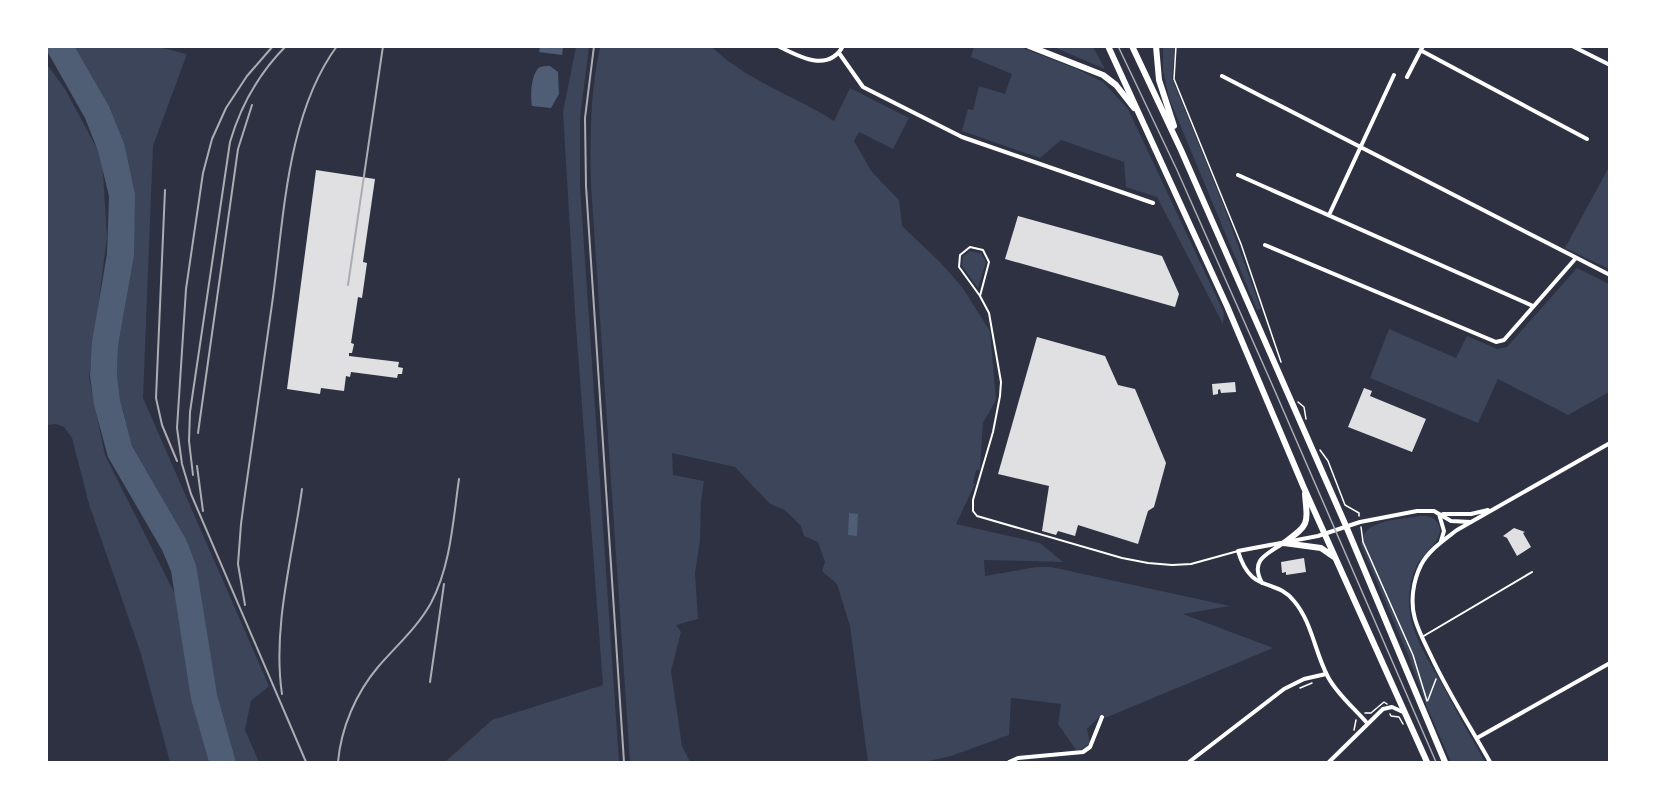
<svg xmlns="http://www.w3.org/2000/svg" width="1656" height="809" font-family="'PT Serif',serif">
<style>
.green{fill:#3c4559}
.water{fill:#4f5d75}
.building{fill:#e0e0e3}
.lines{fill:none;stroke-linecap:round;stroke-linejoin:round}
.path{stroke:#fff;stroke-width:1.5}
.service{stroke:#fff;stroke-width:2}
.minor{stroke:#fff;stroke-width:4}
.secondary{stroke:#fff;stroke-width:6}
.tram{stroke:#abadb3;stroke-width:1.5}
.rail{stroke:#abadb3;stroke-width:2}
</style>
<rect width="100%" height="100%" fill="#2d3142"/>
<!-- green -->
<path class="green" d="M1061,46l32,1 12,22 -49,-21z
M75,47h83l29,7 -34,92 -10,252 126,288 -18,15 -6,29 14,32h-23l-19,-68 -31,-155 -54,-93 -12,-46 -3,-25 1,-29 16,-90 -10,-113 -15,-37z
M576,47h13l-9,71v68l39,576h-174l47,-42 111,-35 -28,-372 -12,-201z
M600,47h112c35,34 81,48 122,74l16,-33 59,30 -16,31 -34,-17 -5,9 18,31 27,28 3,26 38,36 22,25 28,44 6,69 -13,23 -3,47h-4l-3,13 2,1 -19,40 84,19 23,19 -79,-2 1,16 51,-9h15l179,39 -47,8 90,34 -168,70 -6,-1 -12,12 3,14 -8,6 -6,1 -18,-26 3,-20 -50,-6 -2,37 -58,21 -26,6h-57l-18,-136 -13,-42 -15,-13 3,-9 -7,-20 -14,-6 -3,-10 -16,-16 -15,-6 -35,-37 -63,-14 1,22 31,6 -3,20 -1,39 -5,33 3,46 -22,6 5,7 -10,39 11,75 8,16h-60l-39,-576c-1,-47 -1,-93 9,-139z
M974,47h46l57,22 26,13 25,27 96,204 -1,11 -66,-127 -31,-10 -2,-25 -63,-22 -21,18 -78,-27 6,-22 5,1 6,-24 26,8 7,-20 -41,-17z
M1163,47h12l-3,31 51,126 38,105 -4,1 -88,-212 -6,-28z
M46,63l19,26 37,69 5,79 -18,141 16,77 75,149 32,158h-42l-30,-111 -51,-147 -17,-66 -8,-11 -8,-3 -9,1z
M1609,167v102l-44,-21z
M970,251l11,2 5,9 -8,26 -16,-22 1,-10z
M1577,268l32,16v108l-41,23 -70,-36 -20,44 -108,-45 19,-49 67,29 11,-22 30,13 10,-2z
M1420,516c6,0 12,0 16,5 14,15 -14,33 -20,46 -5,10 -7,24 -7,35 1,30 18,56 32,80 14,27 29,54 44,80h-34l-24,-55 -18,-50 -48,-112c0,-26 39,-25 59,-29z"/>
<!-- water -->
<path class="water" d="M46,47h29l34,59 15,37 11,51 -1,62 -16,90 -1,29 3,25 12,46 54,93 10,26 21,129 19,68h-27l-18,-63 -20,-128 -9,-21 -54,-93 -14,-52 -4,-29 2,-34 15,-88 2,-58 -11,-45 -13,-33 -38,-67z
M540,47h23l-1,8 -23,-3z
M550,66l8,6 1,22 -8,14 -19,-2c-2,-9 -1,-34 8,-39 2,-1 8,-1 10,-1z
M849,513l9,1 -1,22 -9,-1z"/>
<!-- building -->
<path class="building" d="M316,170l59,9 -12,83 4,1 -5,35 -4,-1 -7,46 3,1 -2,9h-3v3l50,6 -1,5 5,1 -1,6h-4l-1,4 -46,-6 -1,5 -4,-1 -2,15 -23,-3 -1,6 -33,-5z
M1018,216l144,40 17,38 -4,13 -170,-48z
M1037,337l68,19 13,29 17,4 31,74 -12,44 -6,4 -10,33 -60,-19 -3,11 -17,-5 -2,4 -14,-4 7,-45 -51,-12z
M1235,382l1,10 -15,1 -1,-4 -2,1v4l-5,1 -1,-11z
M1364,388l8,3 -2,5 56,23 -14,33 -64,-25z
M1514,528l11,4 -2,1 8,14 -14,9 -10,-18 -4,-2z
M1304,558l2,14 -20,3v-3l-4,1 -1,-11z"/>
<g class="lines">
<!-- path -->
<path class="path" d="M1176,46l-2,33 67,165 40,118
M1298,402l6,5 2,12
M1320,450l8,11 17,44 14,8v3
M1361,527l2,15 50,113 14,46
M1300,688l12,-5
M1428,700l8,-21
M1365,713h6l13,-11 3,2
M1390,714l1,2 8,1 4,7
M1354,730l2,-10"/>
<!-- service -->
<path class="service" d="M980,296l9,-34 -6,-12 -13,-3 -10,8 -1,12 21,29 9,17 12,69 -1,14 -7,36 -20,68v11l4,5 145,42 26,5 24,2 19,-1 47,-13
M1422,637l110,-65"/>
<!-- minor -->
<path class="minor" d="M778,46c22,11 50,27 65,0
M1572,46l38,19
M1422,51l165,88
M839,53l24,34 99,50 191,66
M1222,76l388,199
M1407,77l16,-31
M1238,175l295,131
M1329,215l65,-140
M1265,245l231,97 8,-2 72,-82
M1439,514l5,17 -3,10
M1443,514h28l17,-4
M1262,583c-12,-22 3,-28 20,-39
M1367,723c-12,-14 -30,-29 -39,-46 -13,-24 -16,-55 -34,-76 -19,-24 -43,-6 -56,-50l80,-15 42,-14 57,-11h17l17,10 20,1
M1477,738l133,-75
M1009,762l9,-4 65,-6 7,-5 12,-30
M1189,762l95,-73 20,-10 22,-5
M1329,762l54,-53 9,-2 11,5
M1490,762c-19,-34 -41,-68 -58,-104 -6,-13 -13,-25 -17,-39 -5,-17 -2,-38 6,-54 8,-15 23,-25 36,-35l153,-87"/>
<!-- secondary -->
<path class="secondary" d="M1029,46l74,29 13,10 18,23
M1108,46l119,260 77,182 123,274
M1132,46l49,104 165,376 99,236
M1156,46l3,34 15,46
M1284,543c25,-19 24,-17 21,-49
M1284,543l37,5 13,9"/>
<!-- tram -->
<path class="tram" d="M1118,46l59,124 94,212 165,380"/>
<!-- rail -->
<path class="rail" d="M273,46l-26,30 -21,32 -14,31 -9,34 -17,116 -9,139 5,36 9,30 115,268
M594,46l-9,72 1,68 38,576
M165,190l-9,208 6,27 15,36
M348,285l35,-239
M198,433l40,-284 14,-44
M197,466l6,45
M193,475l-4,-34 1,-29 40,-270c11,-37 28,-68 56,-96
M245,605l-7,-41 3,-40c10,-76 21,-152 32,-227 11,-81 14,-183 64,-251
M430,682l14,-98
M282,694c-10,-66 11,-140 20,-205
M338,762c3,-34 18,-69 40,-95 18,-21 39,-39 53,-64 20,-38 22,-83 28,-124"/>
</g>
<!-- border -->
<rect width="1656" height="809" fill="none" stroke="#ffffff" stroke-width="96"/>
</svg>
